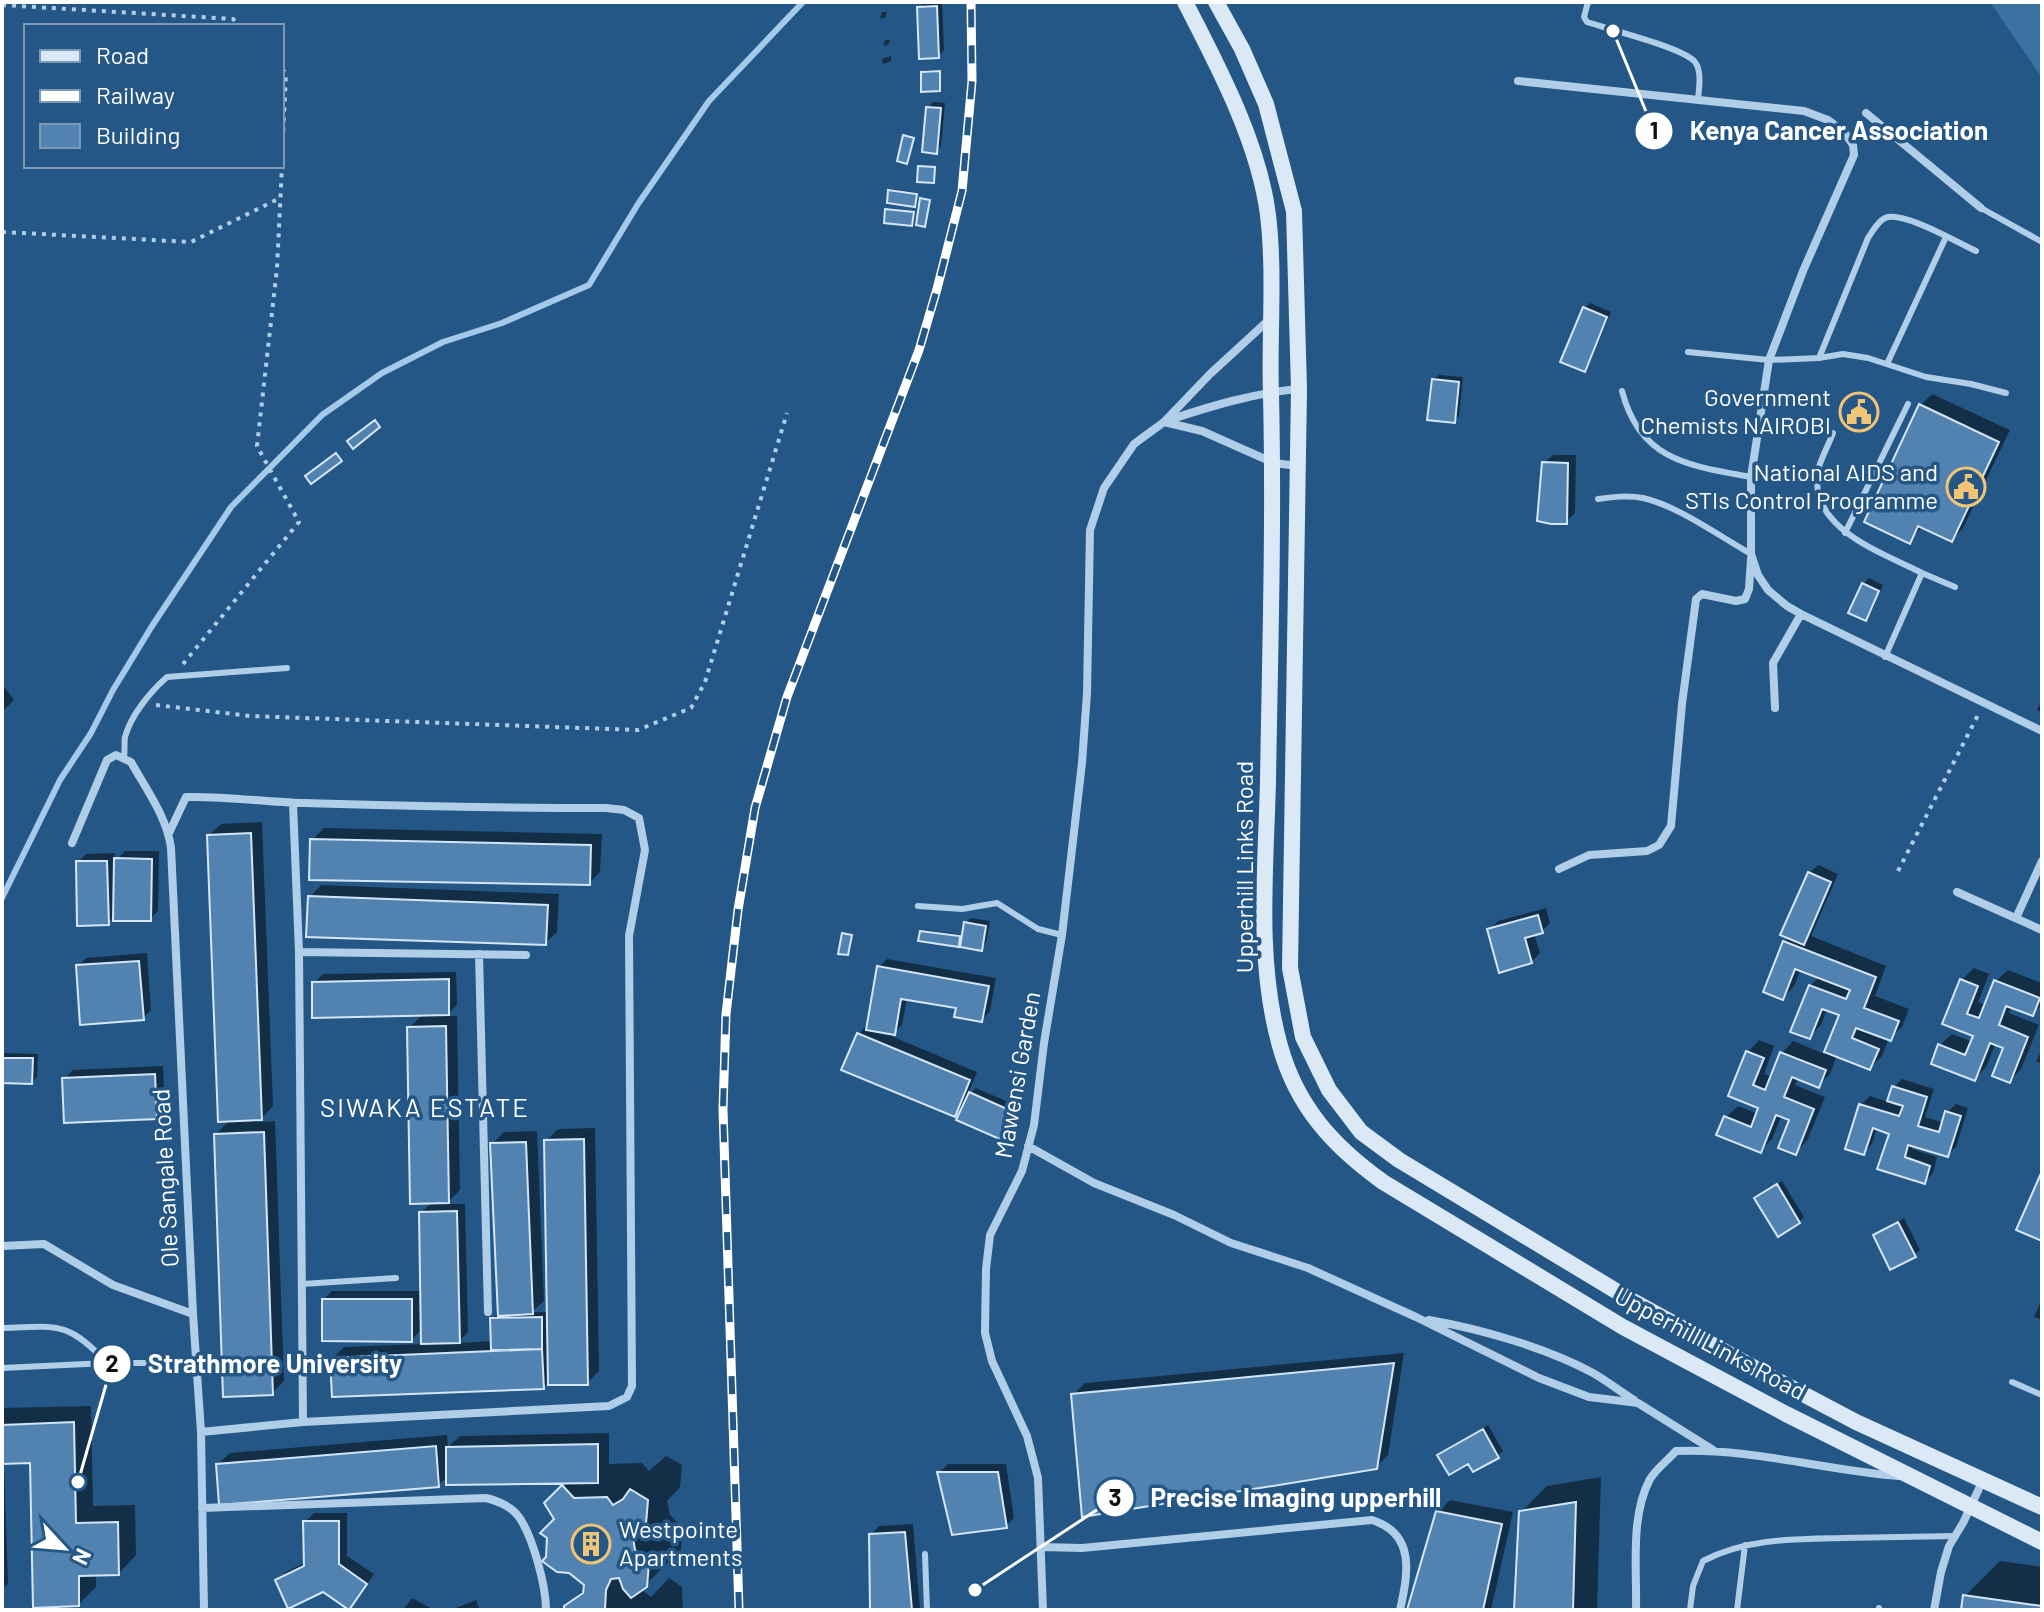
<svg xmlns="http://www.w3.org/2000/svg" width="2044" height="1612" font-family="Barlow,sans-serif">
<style>
.green{fill:#3a71a3}
.shadow{fill:#0007}
.lines{fill:none;stroke-linecap:round;stroke-linejoin:round}
.stream{stroke:#a5cae9;stroke-width:6}
.building{fill:#5283b0;stroke:#d4e6f7;stroke-width:2}
.path{stroke:#b0cee8;stroke-width:4;stroke-dasharray:4 6;stroke-linecap:butt}
.lane{stroke:#b0cee8;stroke-width:6}
.street{stroke:#b0cee8;stroke-width:8}
.secondary{stroke:#dbe9f7;stroke-width:16}
.rail-casing{stroke:#fff;stroke-width:9}
.rail{stroke:#255786;stroke-width:6;stroke-dasharray:18;stroke-linecap:butt}
.labels{text-anchor:middle;stroke-width:7;stroke-linejoin:round;paint-order:stroke}
.poi-label{font-size:24px;fill:#fff;stroke:#255786;text-anchor:end}
.street-label{font-size:24px;fill:#fff;stroke:#255786}
.neighbourhood-label{font-size:26px;letter-spacing:2px;fill:#fff;stroke:#255786}
.leader{fill:none;stroke:#fff;stroke-width:3}
.callout-dot{fill:#fff;stroke:#255786;stroke-width:3}
.mark-label{font-size:24px;text-anchor:middle;font-weight:bold;fill:#111}
.callout-label{font-size:26px;text-anchor:middle;font-weight:bold;fill:#fff;stroke:#255786;stroke-width:7;stroke-linejoin:round;paint-order:stroke}
</style>
<rect width="100%" height="100%" fill="#255786"/>
<!-- green -->
<path class="green" d="M1990,2h52v76z"/>
<!-- shadow -->
<path class="shadow" d="M924,2h18l2,48 -6,6 -19,-48z
M882,12h5l-2,6h-5z
M885,40h5l-2,5 -5,1z
M891,56v5l-8,3 -1,-5z
M925,70h16l-2,19 -16,-17z
M933,102l12,1 -4,43 -5,6 -8,-44z
M892,189l26,4 -2,10 -2,2 -24,-14z
M889,208l26,3 -1,11 -2,2 -25,-14z
M1590,303l21,9 -22,52 -5,5 1,-61z
M1439,375l24,2 -4,39 -5,5 -21,-41z
M1932,394l78,36 -47,98 -11,12 -29,-14 -14,15 12,-136z
M1553,455h23l-1,58 -9,9 -22,-59z
M1869,578l14,7 -12,28 -5,5 -3,-34z
M2,684l12,16 -12,12z
M2042,699v14l-5,-3z
M262,822l11,284 -15,16 17,-1 9,260 -12,12 -56,-259 15,-15 -22,-284 12,-11z
M324,828l278,6 -2,38 -11,11 -277,-43z
M125,851h34l-1,60 -8,8 -35,-4 -7,8 -30,-61 8,-8 29,-1v8z
M1818,865l20,9 -27,62 75,30 -11,30 34,13 -7,18 -13,11 -7,18 -12,12 -33,-13 -7,19 -12,12 -20,-8 -3,7 30,12 -18,44 -12,11 -4,-33 -9,-4 -10,24 -12,12 -34,-34 12,-11 20,8 3,-7 -30,-12 17,-43 11,-12 15,6 -10,28 8,3 10,-24 11,-12 32,13 16,-40 -14,-5 -6,16 -12,12 1,-51 10,-10 -19,-7 -7,17 -11,12 2,-56 5,-5 19,-64z
M321,885l238,9 -2,38 -12,11 -235,-46z
M1546,908l4,15 -9,9 -7,2 6,19 -9,9 -42,-32 9,-9z
M971,918l19,3 -4,22 -5,6 -18,-10 -5,5 -36,-12 2,-2 40,5 2,-12z
M147,953l4,57 -8,8 -65,-52 8,-8z
M887,959l109,19 -6,33 -8,9 -24,-13 -51,-9 -5,27 -11,11 86,36 -10,24 9,-8 44,19 -12,26 -5,6 -38,-35 -11,11 -95,-81 8,-9 12,-58z
M1974,968l15,6 -11,28 8,3 10,-24 12,-11 34,13v21l-10,10 -20,-8 -3,7 30,12 -18,44 -11,12 -4,-34 -10,-4 -10,24 -11,12 -35,-34 12,-11 21,8 2,-7 -30,-12 17,-43z
M456,972l1,33 -11,11h11l3,174 -14,14h19l3,128 -11,11 35,-2v-23l8,-5 -8,-169 12,-12 33,-1 7,170 -12,11h17l-3,-171 12,-12 37,-1 4,243 -12,12 -37,-3 -7,7 -211,-28 12,-12 79,-3v-16l-12,12 -87,-41 8,-8h90l-1,-78 11,-11 -23,-174 14,-14 -109,-31 9,-9z
M2042,1050v14l-6,-3z
M2,1053l36,1 -1,23 -5,5 -30,-1z
M163,1066l2,43 -9,8 -92,-38 9,-9z
M1902,1079l32,10 -9,28 19,6 3,-11 9,-8 12,4 -12,39 -9,8 -34,-10 -1,4 25,8 -4,16 -9,9 -44,-14 11,-36 -14,-4 -5,16 -8,9 -3,-48 9,-9 19,6 5,-15z
M1782,1181l22,36 -5,5 -37,-28z
M1904,1218l16,32 -6,5 -39,-20z
M2042,1299v21l-8,-3z
M1404,1353l-16,102 -12,12 -303,-72 12,-12z
M91,1406l2,100 42,-1 1,50 -17,18h-23v14l-17,17 -47,-143 -28,1 4,122 -6,5v-181z
M1488,1425l15,26 -6,5 -28,5 -29,-6z
M609,1433v31l33,-1 7,8 17,-15 16,9 -2,22 -13,14 3,14 13,13 -2,22 -40,39 10,8 18,-19 13,9 1,23h-117v-3l20,-20 -29,-68 -10,-15 22,-23 -121,-5 -10,9 -220,-21 12,-11 217,-18 1,12 12,-11z
M948,1464h58l8,54 -8,8 -67,-53z
M1601,1477l-4,133h-81l5,-98 26,-26z
M1450,1500l63,12 -22,98h-82l29,-98z
M314,1513h33v43l27,18 -17,25 -80,-19 9,-8 20,-10 -1,-40z
M913,1524l7,86h-48l-1,-75 8,-9z
M2000,1561l42,6v43h-79l2,-14z
M412,1598l22,12h-31z
M476,1600l4,10h-29z"/>
<g class="lines">
<!-- stream -->
<path class="stream" d="M2,898l58,-118 31,-47 22,-43 39,-64 79,-119 91,-92 60,-42 61,-31 59,-19 87,-38 49,-81 71,-103 94,-99"/>
</g>
<!-- building -->
<path class="building" d="M937,6l2,52 -20,1 -2,-52z
M940,71v20l-19,1v-20z
M926,107l15,1 -4,46 -15,-2z
M903,135l11,3 -7,26 -10,-3z
M918,166l17,1 -1,16 -17,-1z
M888,190l29,4 -2,13 -28,-4z
M920,198l10,2 -5,27 -9,-2z
M885,209l29,3 -2,14 -28,-3z
M1583,307l24,10 -22,55 -25,-10z
M1432,379l27,3 -4,41 -28,-3z
M1919,404l80,38 -47,100 -34,-16 -8,18 -46,-22z
M375,420l5,7 -27,22 -6,-8z
M336,453l6,8 -31,23 -6,-8z
M1542,462l26,1 -1,61h-16l-14,-3z
M1862,583l17,8 -13,30 -18,-8z
M251,833l11,287 -44,2 -11,-287z
M310,839l281,6 -1,40 -281,-5z
M114,858l38,1 -1,62h-38z
M76,861h31l2,64 -32,1z
M1808,872l23,10 -27,63 -24,-10z
M308,896l240,9 -2,40 -240,-8z
M1538,915l5,18 -18,5 7,25 -33,10 -12,-44z
M964,922l22,4 -4,25 -22,-4z
M920,931l40,5 -1,11 -41,-6z
M842,933l10,2 -4,20 -10,-1z
M1783,941l93,36 -12,31 35,13 -8,20 -35,-13 -4,10 27,11 -9,21 -46,-18 15,-37 -17,-6 -12,30 -20,-7 19,-47 37,14 4,-9 -55,-21 -12,31 -20,-8z
M139,961l5,59 -64,5 -4,-60z
M877,966l112,20 -7,36 -28,-5 2,-9 -55,-9 -6,36 -29,-5z
M449,979v36l-137,3v-36z
M1960,979l18,7 -11,28 12,4 15,-38 46,18 -7,18 -27,-10 -7,19 29,12 -18,46 -18,-7 11,-28 -13,-5 -15,38 -44,-17 7,-20 27,11 8,-19 -31,-12z
M446,1026l3,177 -39,1 -3,-177z
M857,1033l113,47 -15,37 -114,-47z
M1746,1051l18,7 -11,27 12,5 15,-38 46,18 -7,18 -27,-11 -8,20 30,12 -18,46 -18,-7 11,-28 -13,-5 -15,38 -45,-18 8,-19 27,11 7,-19 -30,-12z
M2,1058h31l-1,26 -30,-1z
M155,1074l2,45 -93,4 -2,-45z
M1892,1086l35,11 -9,29 21,6 6,-21 16,5 -13,41 -40,-12 -3,12 25,9 -5,18 -48,-15 12,-35 -16,-6 -9,27 -19,-6 14,-45 40,12 4,-10 -16,-5z
M969,1092l47,21 -12,28 -48,-21z
M264,1132l9,263 -50,2 -9,-263z
M584,1139l4,246h-40l-4,-245z
M526,1142l7,172 -35,2 -8,-173z
M2042,1171v70l-26,-11z
M1777,1184l23,39 -22,14 -24,-39z
M457,1211l3,132 -39,1 -2,-132z
M1898,1222l18,35 -26,13 -17,-35z
M322,1299h90v43l-90,-1z
M542,1317v32l-51,1 -1,-32z
M542,1349l2,40 -212,8 -2,-39z
M1394,1363l-17,106 -295,48 -11,-123z
M74,1422l2,101 42,-1 1,53 -40,1v30l-46,2 -3,-145 -28,1v-39z
M1483,1429l16,29 -26,14 -5,-8 -19,11 -12,-20z
M598,1444v39l-152,2v-38z
M436,1446l3,41 -220,18 -3,-41z
M937,1472h61l9,56 -55,7z
M562,1485l12,13 33,-1 6,8 10,-6 7,-10 18,11 -2,24 -13,13 2,13 14,13 -2,24 -16,11 -8,-9 -4,-11 -8,1 -5,11 -1,20h-41v-4l19,-13 1,-8 -15,-12 -12,-1 -15,-11 4,-4 1,-19 -7,-5 14,-14 -10,-16z
M1576,1502l-3,108h-59l5,-99z
M1436,1511l66,13 -19,86h-76z
M303,1521h36v43l28,20 -18,26 -26,-18 -35,17 -13,-29 29,-14z
M905,1532l7,78h-42l-1,-76z
M1963,1595l79,11v4h-81z"/>
<g class="lines">
<!-- path -->
<path class="path" d="M2,5l231,14 7,7
M282,69l4,4 -4,87
M2,232l189,10 89,-44
M183,664l116,-142 -42,-76 20,-178 5,-102
M156,705l94,11 388,14 53,-22 14,-26 82,-269
M1898,871l81,-158"/>
<!-- lane -->
<path class="lane" d="M1588,2l-4,15 3,5c21,7 97,26 108,40 7,9 4,26 3,38
M1981,208l61,34
M1688,352l81,8 50,-2 49,-120c5,-7 9,-16 17,-20 17,-8 73,25 91,33
M1819,358l24,-4 25,4 58,19 45,7 35,9
M1887,364l59,-127
M1622,391c18,70 68,75 129,86
M1833,433c-4,11 -11,23 -14,34 -15,60 62,85 103,106
M1598,499c15,-2 30,-4 45,-1 35,8 76,38 108,56
M1845,533l63,-129
M1885,657l37,-84 33,14
M124,757c1,-6 0,-14 1,-20 6,-22 25,-45 42,-60l120,-9
M918,906l44,3 35,-6 41,26 24,6
M302,1284l94,-6
M2,1328c55,-2 66,-7 105,35
M2,1368l105,-5h89
M2012,1382l30,13
M925,1554l2,56
M1690,1610l3,-24 10,-25c43,-23 93,-22 140,-23 38,-1 75,-1 113,-2
M1737,1610l8,-65
M1879,1610v-2"/>
<!-- street -->
<path class="street" d="M1518,81l286,30 24,9 16,12 9,13 1,10 -51,116 -34,89 -18,117v77l7,21 10,15 19,16 14,8 241,117
M1866,113l115,95
M1169,420c42,-14 85,-27 130,-31
M1164,422l38,9 72,32 24,3
M1775,708l-2,-45 28,-49
M293,803l6,149 4,470
M169,833l17,-36c39,-1 78,5 117,6 101,3 202,5 303,5l18,2 15,8 6,32 -16,86 3,450 -5,11 -18,9 -306,16 -102,10
M72,843l35,-83 9,-5 15,7c15,27 36,55 40,86l22,466 8,118 3,178
M1559,869l30,-14 58,-4 12,-6 12,-19 11,-122 14,-105 6,-5 34,7 9,-2 4,-10 2,-30
M1957,892l85,38
M2016,918l26,-57
M299,952l227,3
M479,954l9,358
M1028,1146l66,37 80,32 57,28 77,25 108,49 123,61 50,19 49,6 75,47
M2,1246l42,-2 69,41 80,29
M1429,1320c52,9 118,28 164,53 14,8 28,19 41,27
M202,1508l284,-10c12,3 26,9 33,19 14,20 27,69 27,93
M1041,1547l41,1 290,-28c44,14 36,54 28,90
M1043,1610l-5,-132 -11,-42 -35,-75 -7,-28 1,-64 4,-34 32,-64 12,-46 10,-82 18,-108 20,-172 5,-70 3,-163 14,-42 30,-44 30,-22 46,-48 61,-56
M1636,1610c1,-41 -6,-94 14,-131 6,-10 18,-19 26,-28 75,-3 147,19 222,25
M1934,1610l7,-38 8,-26 14,-23 20,-43"/>
<!-- secondary -->
<path class="secondary" d="M1185,2c33,64 74,141 83,213 7,59 1,121 3,180 3,129 -1,257 -3,386 -2,87 -12,180 12,265 17,61 53,100 103,136l240,145 163,87 256,128
M1216,2l26,47 24,55 28,107 5,178 -9,579 13,69 26,53 32,42 38,28 232,140 138,76 87,46 186,85"/>
<defs>
<path id="rail" d="M739,1610l-16,-501 3,-95 12,-104 17,-102 32,-111 132,-347 18,-61 25,-98 10,-110 -1,-79"/>
</defs>
<!-- rail casing -->
<use href="#rail" class="rail-casing"/>
<!-- rail -->
<use href="#rail" class="rail"/>
</g>
<!-- icons -->
<defs>
<symbol id="civic-ring" viewBox="-11 -11 22 22"><circle r="9.5" fill="#255786" stroke="#f2c475" stroke-width="1.5"/><path d="M-.6-6.5H3V-4.5H.6V-3L4-1V1h2V6H-6V1h2V-1L-.6-3ZM-1.2 2.5V6h2.4V2.5Z" fill="#f2c475"/></symbol>
<symbol id="building-ring" viewBox="-11 -11 22 22"><circle r="9.5" fill="#255786" stroke="#f2c475" stroke-width="1.5"/><path d="M-4-6H4V6H1V3H-1V6H-4ZM-2.5-4.3h1.7v1.8h-1.7ZM.8-4.3h1.7v1.8H.8ZM-2.5-1h1.7V.8h-1.7ZM.8-1h1.7V.8H.8Z" fill="#f2c475"/></symbol>
</defs>
<g fill-rule="evenodd">
<use href="#civic-ring" x="1837" y="390" width="44" height="44"/>
<use href="#civic-ring" x="1944" y="465" width="44" height="44"/>
<use href="#building-ring" x="569" y="1522" width="44" height="44"/>
</g>
<g class="labels">
<!-- poi labels -->
<g class="poi-label">
<text x="1831" y="406">Government<tspan x="1831" dy="28">Chemists NAIROBI</tspan></text>
<text x="1938" y="481">National AIDS and<tspan x="1938" dy="28">STIs Control Programme</tspan></text>
<text x="619" y="1538" text-anchor="start">Westpointe<tspan x="619" dy="28">Apartments</tspan></text>
</g>
<!-- street labels -->
<g class="street-label">
<text transform="translate(1245 867) rotate(-90)" y="8">Upperhill Links Road</text>
<text transform="translate(1018 1075) rotate(-80)" y="8">Mawensi Garden</text>
<text transform="translate(166 1178) rotate(-93)" y="8">Ole Sangale Road</text>
<text transform="translate(1710 1344) rotate(28)" y="8">Upperhill Links Road</text>
</g>
<!-- neighbourhood labels -->
<g class="neighbourhood-label">
<text x="425" y="1117">SIWAKA ESTATE</text>
</g>
</g>
<!-- callouts -->
<path class="leader" d="M1613 31L1654 131M78 1482L112 1364M975 1590L1115 1498"/>
<g class="callout-dot">
<circle cx="1613" cy="31" r="8"/>
<circle cx="78" cy="1482" r="8"/>
<circle cx="975" cy="1590" r="8"/>
<circle cx="1654" cy="131" r="20"/>
<circle cx="112" cy="1364" r="20"/>
<circle cx="1115" cy="1498" r="20"/>
</g>
<g class="mark-label">
<text x="1654" y="139">1</text>
<text x="112" y="1372">2</text>
<text x="1115" y="1506">3</text>
</g>
<g class="callout-label">
<text x="1839" y="140">Kenya Cancer Association</text>
<text x="275" y="1373">Strathmore University</text>
<text x="1296" y="1507">Precise Imaging upperhill</text>
</g>
<!-- border -->
<rect width="2044" height="1612" fill="none" stroke="#ffffff" stroke-width="8"/>
<!-- legend -->
<rect x="24" y="24" width="260" height="144" fill="#255786" stroke="#7c9ab6" stroke-width="2"/>
<rect x="40" y="50" width="40" height="12" fill="#dbe9f7" stroke="#7c9ab6" stroke-width="2"/>
<text x="96" y="64" font-size="24" fill="#ffffff">Road</text>
<rect x="40" y="90" width="40" height="12" fill="#ffffff" stroke="#7c9ab6" stroke-width="2"/>
<text x="96" y="104" font-size="24" fill="#ffffff">Railway</text>
<rect x="40" y="124" width="40" height="24" fill="#5283b0" stroke="#7c9ab6" stroke-width="2"/>
<text x="96" y="144" font-size="24" fill="#ffffff">Building</text>
<!-- north arrow -->
<g transform="translate(64 1548) rotate(116)" stroke="#255786" stroke-width="6" paint-order="stroke">
<path d="M0-6L14 30L0 20L-14 30Z" fill="#ffffff"/>
<text y="-12" font-size="22" font-weight="bold" text-anchor="middle" fill="#ffffff">N</text>
</g>
</svg>
